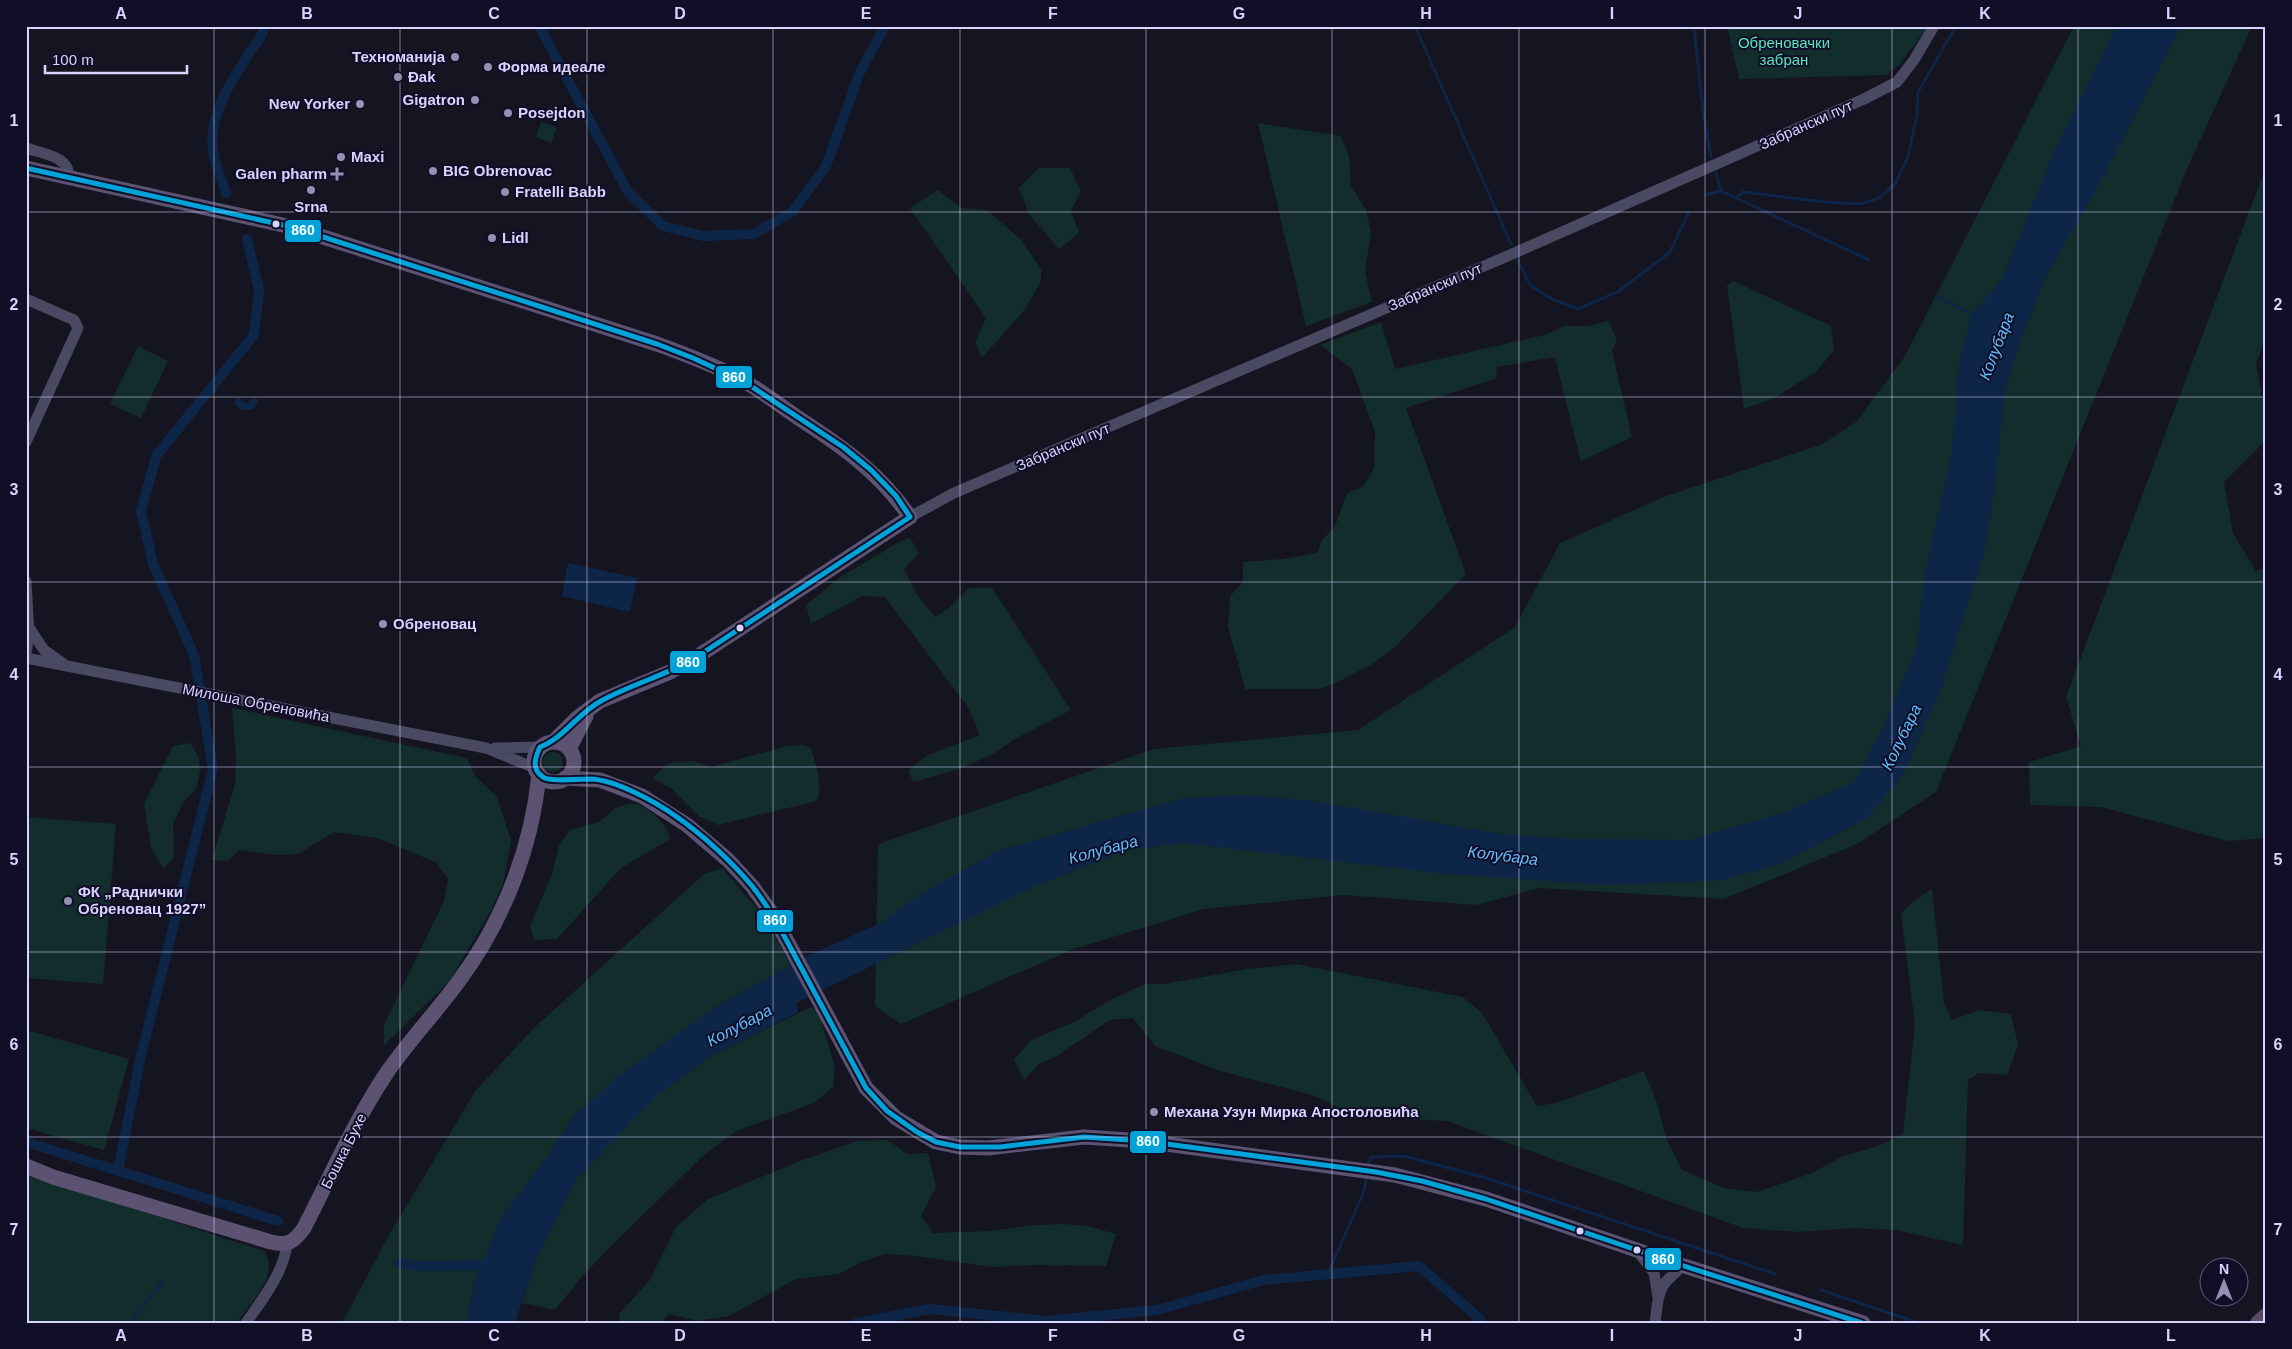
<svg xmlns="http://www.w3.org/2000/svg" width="2292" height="1349" font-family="Arial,sans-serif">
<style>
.green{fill:#122d2c}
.water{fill:#0d2648}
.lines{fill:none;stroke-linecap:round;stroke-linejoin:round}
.stream{stroke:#0d2648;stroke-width:3}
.canal{stroke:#0d2648;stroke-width:10}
.minor{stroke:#494962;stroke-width:11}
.major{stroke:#5c5373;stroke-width:15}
.highway{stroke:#5b4962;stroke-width:16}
.bus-1-casing{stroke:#110e27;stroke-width:9}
.bus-1{stroke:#00a3d7;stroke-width:5}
.grid{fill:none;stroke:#d7d4ff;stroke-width:1;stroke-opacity:0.55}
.poi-dot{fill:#9391b1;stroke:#110e27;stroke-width:2}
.bus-dot{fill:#d7d4ff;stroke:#110e27;stroke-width:2}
.labels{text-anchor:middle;stroke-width:4;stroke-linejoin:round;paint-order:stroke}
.park-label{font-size:15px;fill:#5be3bb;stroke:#110e27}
.poi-label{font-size:15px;font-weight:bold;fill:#d7d4ff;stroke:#110e27;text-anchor:start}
.street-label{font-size:15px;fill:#d7d4ff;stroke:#110e27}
.water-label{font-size:16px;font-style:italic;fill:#62beff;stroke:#110e27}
.line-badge{stroke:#110e27;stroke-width:2}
.badge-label{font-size:14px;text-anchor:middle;font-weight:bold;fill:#fff}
.neatline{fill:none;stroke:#d7d4ff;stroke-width:2}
.grid-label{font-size:16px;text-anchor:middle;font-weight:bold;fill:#d7d4ff}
</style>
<rect width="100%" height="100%" fill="#151421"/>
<!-- green -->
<path class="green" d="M1727,26h201l-27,37 -14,12 -148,4z
M2074,26h178l-65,143 -251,623 -79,52 -133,55 -184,-11 -64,17 -132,-10 -140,14 -133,41 -170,74 -26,-18 3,-162 276,-95 204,-19 157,-103 45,-84 106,-47 157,-52 33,-22 49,-66z
M541,122l16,5 -6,16 -15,-6z
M1258,123l83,13 8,20 2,30 15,24 5,22 -6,39 7,31 -66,24z
M2266,167v169l-10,28 6,33 4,1v42l-42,42 9,51 23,38 10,-4v271l-38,3 -127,-34 -71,-2 -1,-43 52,-16 -15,-49z
M1039,168h31l11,24 -10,18 8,23 -20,16 -30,-35 -10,-26z
M938,190l23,18 26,2 34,30 20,29v12l-16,28 -43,49 -7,-16 11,-24 -76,-110z
M1733,281l98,45 3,24 -18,22 -42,26 -30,11 -17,-123z
M1608,321l9,18 -5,12 20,86 -51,24 -26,-104 -59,10 1,11 -91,30 60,166 -72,74 -20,15 -38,20 -17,6h-74l-17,-63 2,-30 13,-14v-20l40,-3 34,-6 5,-13 13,-14 12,-33 17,-7 10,-18 1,-36 -23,-63 -32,-24 61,-23 14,47 150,-34 19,-9h24z
M138,346l30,15 -27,57 -31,-14z
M910,538l9,15 -15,16 13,26 18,22 13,-8 21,-21h23l79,122 -56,29 -20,14 -35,16 -47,13 -5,-12 20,-15 52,-20 -12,-28 -83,-110 -23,-1 -51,28 -5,-19 34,-28 61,-36z
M232,708l235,50 8,18 22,21 14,44 -8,43 -12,27 -42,71 -65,63v-20l60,-124 4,-23 -13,-16 -58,-24 -43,-6 -36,22 -21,1 -38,-5 -11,11 -16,-1 23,-76 1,-30z
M190,743l9,14 1,14 -4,18 -12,12 -11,23 1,34 -11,11 -12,-22 -7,-43 29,-58z
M803,745l8,3c5,19 12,34 6,53l-99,24 -18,-8 -28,-28 -20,-11 17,-15 24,-2 18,6 76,-21z
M543 762a10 10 0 1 1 20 0a10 10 0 1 1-20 0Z
M627,804c3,0 9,-1 12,1 12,5 30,20 31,34l-49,29 -64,71 -23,1 -4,-14 22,-52 7,-29 11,-15 29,-8 15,-13z
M26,817l90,7 -13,160 -77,-6z
M722,868l42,49 27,48 -77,43 -140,108 -31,47 -68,117 -8,43h-125l47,-88 87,-145 59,-63 169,-153z
M1932,889l12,114 8,17 27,-10 32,4 7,31 -11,30 -28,-2 -11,7 -5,165 -67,-15 -43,-2 -54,4 -56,-4 -296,-107 -90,-5 -45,-21 -92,-24 -65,-25 -22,-28 -23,2 -53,36 -18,8 -15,16 -10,-20 17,-20 43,-18 38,-23 33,-15h19l83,-15 49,-5 167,33 19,16 55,93 19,-3 88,-32 13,32 9,35 16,32 42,18 33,4 55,-19 31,-17 35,-10 25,-12 12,-109 -14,-111 11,-12z
M811,1007l5,3 4,7 15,49 -2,21 -19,16 -78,28 -35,27 -95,93 -26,28 -25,31 -33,-7 14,-43 41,-82 40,-43 42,-42 53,-38z
M26,1030l103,29 -25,91 -78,-22z
M888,1140l19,14 21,-1 8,34 -15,29 12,17 58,-2 44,-6 29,-1 23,2 29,8 -10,32 -71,-1 -43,2 -76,-11 -31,-2 -24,8 -22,12 -43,5 -67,37 -31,5 -29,-7 -8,9h-41l-1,-9 30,-33 27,-54 32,-28 92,-38 57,-20z
M26,1173l238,78c17,23 -15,53 -27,72h-211z"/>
<!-- water -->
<path class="water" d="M2117,26h64l-87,168 -48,82 -31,79 -11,41 -9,88 -10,65 -45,143 -39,86 -34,40 -86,46 -60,16 -111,5 -163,-11 -263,-31 -56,7 -93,36 -239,117 2,9 -86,43 -53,39 -82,84 -41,82 -21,63h-48l8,-43 26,-62 42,-55 31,-47 43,-39 97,-69 95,-53 74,-33 34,-26 83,-46 183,-52 65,-3 65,6 183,32 70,6 124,1 95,-28 69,-30 28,-52 35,-83 7,-69 28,-126 8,-96 12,-42 30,-35 51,-125z
M239,397l7,7 7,-6 5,2 -3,8 -4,2h-10l-7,-7 2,-4z
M568,563l69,15 -7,34 -68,-16z"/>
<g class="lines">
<!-- stream -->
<path class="stream" d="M1415,26l96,218
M1694,26l9,85 8,46
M1716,173l5,18
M1705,195l16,-4 148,69
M1736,198l7,-6 82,10 35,2 19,-6 16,-14 13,-27 9,-43 1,-22 38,-66
M1517,259l14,27 21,13 26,10 41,-18 51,-39 19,-40
M1939,297l35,18
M1367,1168l4,-11 33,-1 79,21 292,97
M1328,1274l36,-83 3,-15
M1821,1290l98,33
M130,1323l32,-41"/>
<!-- canal -->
<path class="canal" d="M539,26l89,166 35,34 40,10 51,-2 39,-23 33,-45 34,-94 25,-46
M226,193c-4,-13 -11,-28 -13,-41 -6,-44 28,-85 50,-119l1,-7
M26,1142l252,79
M118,1171l23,-116 72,-286 -18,-109 -4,-12 -38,-84 -12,-53 15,-55 98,-121 5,-45 -12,-51
M399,1263l21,3 75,-1
M857,1323l73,-14 116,12 111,-11 107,-30 155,-14 61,53 1,4"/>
<!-- minor -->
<path class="minor" d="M26,148c17,6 43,8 43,29
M26,299l48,21 4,8 -52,114
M910,517l44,-24 549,-235 361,-159 33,-17 17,-22 20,-34
M26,581l3,53 -3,19
M30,629l14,21 21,15
M26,658l460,90 49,20
M495,748l45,-1
M1637,1250l17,23 4,24
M246,1323c16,-23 38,-51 41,-79
M1655,1323c2,-14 2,-29 10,-40 5,-7 13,-10 16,-18"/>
<!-- major -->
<path class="major" d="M26,168l266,59 365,117c29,11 58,21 85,36 22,12 42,29 64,43 40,26 76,53 104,94l-218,143 -22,12 -70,29 -23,17 -24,24
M534 762a20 20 0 1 1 40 0a20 20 0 1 1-40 0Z
M569,749l17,-33
M565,778l35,2 42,16 45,29 41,35 24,26 21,29 93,173 30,30 40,24 24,5 28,1 96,-11 60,4 251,34 91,24 195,66 182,58
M26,1166l27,11 218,65c17,4 23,0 33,-14 26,-50 49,-104 80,-151 23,-35 53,-65 77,-99 43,-59 71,-131 78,-204"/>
<!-- highway -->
<path class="highway" d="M2258,1323l8,-7"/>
<defs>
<path id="bus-1" d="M26,168l266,59 365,117 36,14 50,23 100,66 28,23 25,26 14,21 -218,143c-29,16 -62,25 -91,41 -23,12 -37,37 -61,46 -5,11 -9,22 3,30 5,5 38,2 48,2 25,1 65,23 86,38 26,18 55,45 75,69 21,26 35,56 51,85 21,39 42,78 63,117l21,23 30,21 19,10 24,5h40l84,-10 60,4 232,31 46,9 64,18 195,66 181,58"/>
</defs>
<!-- bus-1 casing -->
<use href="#bus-1" class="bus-1-casing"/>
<!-- bus-1 -->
<use href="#bus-1" class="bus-1"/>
</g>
<!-- grid -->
<path class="grid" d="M214,26v1297M400,26v1297M587,26v1297M773,26v1297M960,26v1297M1146,26v1297M1332,26v1297M1519,26v1297M1705,26v1297M1892,26v1297M2078,26v1297M26,212h2240M26,397h2240M26,582h2240M26,767h2240M26,952h2240M26,1137h2240"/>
<!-- markers -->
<g class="poi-dot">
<circle cx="455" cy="57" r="5"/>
<circle cx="488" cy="67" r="5"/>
<circle cx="398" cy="77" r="5"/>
<circle cx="475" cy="100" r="5"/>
<circle cx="360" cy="104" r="5"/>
<circle cx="508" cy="113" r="5"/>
<circle cx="341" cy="157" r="5"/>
<circle cx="433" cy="171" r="5"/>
<path d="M334.5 166.5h5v5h5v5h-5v5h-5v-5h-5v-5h5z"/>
<circle cx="311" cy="190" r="5"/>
<circle cx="505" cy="192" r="5"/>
<circle cx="492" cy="238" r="5"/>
<circle cx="383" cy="624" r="5"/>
<circle cx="68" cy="901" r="5"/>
<circle cx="1154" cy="1112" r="5"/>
</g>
<g class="bus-dot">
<circle cx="276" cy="224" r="4.5"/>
<circle cx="740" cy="628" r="4.5"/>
<circle cx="1580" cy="1231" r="4.5"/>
<circle cx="1637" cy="1250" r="4.5"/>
</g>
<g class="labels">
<!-- park labels -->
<g class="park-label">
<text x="1784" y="48">Обреновачки<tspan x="1784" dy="17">забран</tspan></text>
</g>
<!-- poi labels -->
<g class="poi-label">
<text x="445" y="62" text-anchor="end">Техноманија</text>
<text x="498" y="72">Форма идеале</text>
<text x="408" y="82">Đak</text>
<text x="465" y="105" text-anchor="end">Gigatron</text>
<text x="350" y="109" text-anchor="end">New Yorker</text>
<text x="518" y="118">Posejdon</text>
<text x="351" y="162">Maxi</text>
<text x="443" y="176">BIG Obrenovac</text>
<text x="327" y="179" text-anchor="end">Galen pharm</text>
<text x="515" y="197">Fratelli Babb</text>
<text x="311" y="212" text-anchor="middle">Srna</text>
<text x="502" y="243">Lidl</text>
<text x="393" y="629">Обреновац</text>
<text x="78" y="897">ФК „Раднички<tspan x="78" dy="17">Обреновац 1927”</tspan></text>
<text x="1164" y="1117">Механа Узун Мирка Апостоловића</text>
</g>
<!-- street labels -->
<g class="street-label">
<text transform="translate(1806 125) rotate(-24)" y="5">Забрански пут</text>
<text transform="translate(1435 287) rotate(-23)" y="5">Забрански пут</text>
<text transform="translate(1063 447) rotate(-23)" y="5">Забрански пут</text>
<text transform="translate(256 703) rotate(11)" y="5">Милоша Обреновића</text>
<text transform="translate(344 1151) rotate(-63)" y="5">Бошка Бухе</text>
</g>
<!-- water labels -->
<g class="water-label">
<text transform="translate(1996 346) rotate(-69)" y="6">Колубара</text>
<text transform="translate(1901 737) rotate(-64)" y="6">Колубара</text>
<text transform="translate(1103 849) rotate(-15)" y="6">Колубара</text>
<text transform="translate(1503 855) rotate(7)" y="6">Колубара</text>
<text transform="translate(739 1025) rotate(-28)" y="6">Колубара</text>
</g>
</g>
<g class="line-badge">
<rect x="284" y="219" width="38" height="24" rx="5" fill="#00a3d7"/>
<rect x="715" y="365" width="38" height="24" rx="5" fill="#00a3d7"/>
<rect x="669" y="650" width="38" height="24" rx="5" fill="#00a3d7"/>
<rect x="756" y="909" width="38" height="24" rx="5" fill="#00a3d7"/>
<rect x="1129" y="1130" width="38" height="24" rx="5" fill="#00a3d7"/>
<rect x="1644" y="1247" width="38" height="24" rx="5" fill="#00a3d7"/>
</g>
<g class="badge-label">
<text x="303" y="235">860</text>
<text x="734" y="382">860</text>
<text x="688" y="667">860</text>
<text x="775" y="925">860</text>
<text x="1148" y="1146">860</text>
<text x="1663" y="1264">860</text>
</g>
<!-- border -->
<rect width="2292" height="1349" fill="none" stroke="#110e27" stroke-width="55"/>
<!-- north arrow -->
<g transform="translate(2224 1282)"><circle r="24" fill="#110e27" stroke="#605d7d"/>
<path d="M0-4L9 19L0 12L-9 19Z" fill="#9391b1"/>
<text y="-8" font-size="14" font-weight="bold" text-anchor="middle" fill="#d7d4ff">N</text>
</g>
<!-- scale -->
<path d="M45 65v8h142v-8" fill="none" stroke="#d7d4ff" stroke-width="2.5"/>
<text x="52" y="65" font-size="15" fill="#d7d4ff" stroke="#110e27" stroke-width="4" paint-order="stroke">100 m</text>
<rect x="28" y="28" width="2236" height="1294" class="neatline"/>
<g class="grid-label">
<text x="121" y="19">A</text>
<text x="307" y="19">B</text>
<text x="494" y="19">C</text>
<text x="680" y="19">D</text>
<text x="866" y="19">E</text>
<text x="1053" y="19">F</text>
<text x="1239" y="19">G</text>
<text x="1426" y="19">H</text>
<text x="1612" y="19">I</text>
<text x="1798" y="19">J</text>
<text x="1985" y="19">K</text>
<text x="2171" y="19">L</text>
<text x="14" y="126">1</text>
<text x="2278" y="126">1</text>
<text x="14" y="310">2</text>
<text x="2278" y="310">2</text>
<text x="14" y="495">3</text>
<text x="2278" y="495">3</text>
<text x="14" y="680">4</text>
<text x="2278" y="680">4</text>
<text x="14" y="865">5</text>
<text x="2278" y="865">5</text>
<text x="14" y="1050">6</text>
<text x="2278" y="1050">6</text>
<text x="14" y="1235">7</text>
<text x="2278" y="1235">7</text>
<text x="121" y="1341">A</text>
<text x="307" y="1341">B</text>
<text x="494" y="1341">C</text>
<text x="680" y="1341">D</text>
<text x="866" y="1341">E</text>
<text x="1053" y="1341">F</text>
<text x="1239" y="1341">G</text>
<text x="1426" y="1341">H</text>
<text x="1612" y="1341">I</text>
<text x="1798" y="1341">J</text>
<text x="1985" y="1341">K</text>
<text x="2171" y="1341">L</text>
</g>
</svg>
